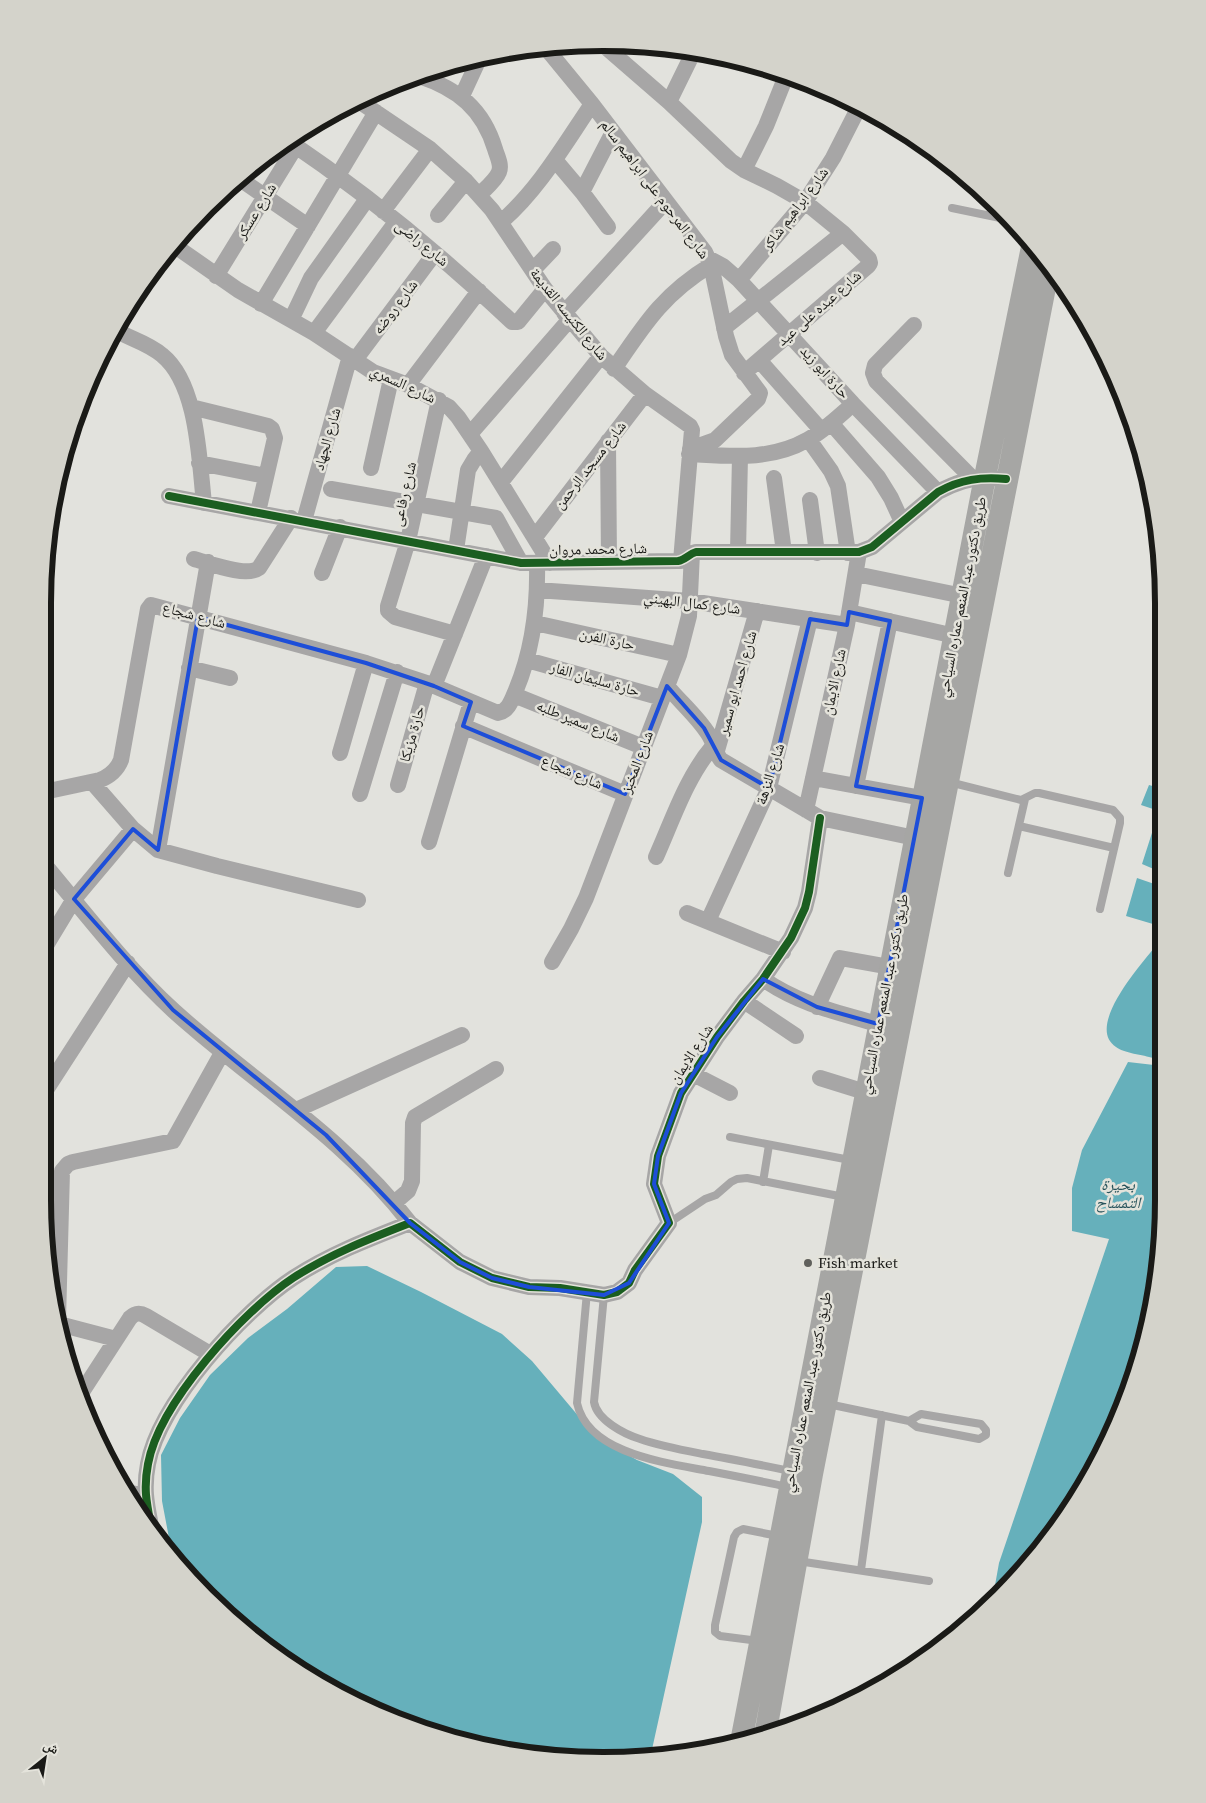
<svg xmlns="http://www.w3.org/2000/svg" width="1206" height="1803" font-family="'Source Serif 4','Noto Naskh Arabic',serif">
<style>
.water{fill:#66b0bb}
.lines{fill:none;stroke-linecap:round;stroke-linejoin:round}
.service{stroke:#a7a6a6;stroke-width:8}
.minor{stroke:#a7a6a6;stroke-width:16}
.secondary{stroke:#a6a6a4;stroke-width:22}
.cycleway-casing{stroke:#e4e3db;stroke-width:11}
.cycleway{stroke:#1b5e20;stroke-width:8}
.marked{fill:none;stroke:#1d4ed8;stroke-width:4;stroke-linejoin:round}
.poi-dot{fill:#60605c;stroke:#e4e3db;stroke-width:2}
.labels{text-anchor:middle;stroke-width:5;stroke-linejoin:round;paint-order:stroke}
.street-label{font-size:15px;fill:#1a1a17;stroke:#e4e3db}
.poi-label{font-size:15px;fill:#1a1a17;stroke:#e4e3db;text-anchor:start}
.water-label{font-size:16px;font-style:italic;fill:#27535b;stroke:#e4e3db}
.rim{fill:none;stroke:#1a1a17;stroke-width:6}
</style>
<rect width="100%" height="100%" fill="#e2e2dd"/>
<!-- water -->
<path class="water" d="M1149,785l14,4v84l-21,-9 17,-53 -18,-6z
M1137,878l26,9v40l-37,-11z
M1154,948l10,2v250l-11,109 -47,139 -37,64 -69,84 -8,6 7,-39 110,-324 -37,-8v-43l10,-38 46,-88 26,3 -1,-7c-9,-3 -30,-5 -37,-11 -31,-20 24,-81 38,-99z
M367,1266l54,26 81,42 30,27 64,76 41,23 36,14 29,23v25l-51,232 -85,5 -73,-9 -104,-32 -127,-73 -80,-75 -9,-11 -11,-58 -1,-46 19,-37 30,-43 38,-37 39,-29 49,-42z"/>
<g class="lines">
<!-- service -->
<path class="service" d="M952,208l58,12
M949,782l72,18 14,-7h4l74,17 7,8v5l-20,86
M1019,826l95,22
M1008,873l17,-74
M730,1137l120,23
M763,1182l6,-37
M669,1223l36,-24 11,-4 15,-13 6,-3 10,-1 97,19
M587,1292l-10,111c11,51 90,60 132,68 26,5 52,10 79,16
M604,1295l-10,107c3,18 30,32 46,37 20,7 42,11 63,15 29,5 58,11 87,17
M828,1404l81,17
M921,1414l60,10 5,6v5l-7,4 -62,-12 -8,-6z
M798,1561l131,20
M861,1570l21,-155
M759,1641l-39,-5 -5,-4v-7l19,-88 3,-5 6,-3 35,7"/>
<!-- minor -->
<path class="minor" d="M601,43l68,59 62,59 13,9 33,16 28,16 38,31 26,26 1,4 -2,3 -124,107
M546,48l46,56 113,148 6,13 15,71 6,19 28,38 -2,6 -43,41 -25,9
M419,76c39,13 64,33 76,73 2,7 7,16 4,23 -3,8 -13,16 -20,23
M462,96l18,-39
M359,101l71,48 36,32 26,29 53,79 56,67 44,38 45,32 2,4 -11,131
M669,102l25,-51
M287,140c80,54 155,116 225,182h6l27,-33
M555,160l27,32 26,35
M744,170l22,-44 20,-50
M240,179l68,47
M582,192l31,-60
M383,211l47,-62
M438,215l28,-34
M501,222c38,-33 63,-77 91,-118
M175,246l63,44 76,43 59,39 35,13 41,22 9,10 23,34 69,112
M708,258l15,8 16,14 114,124 85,88
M533,270l20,-21
M216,276l80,-130
M739,280l66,-78 28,-44 26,-51
M261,304l115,-192
M564,313l102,-112
M291,320l20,-42 56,-79
M914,325l-39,40 -2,8 3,8 96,97
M724,328l119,-95
M115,330c16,9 33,13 47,25 36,29 37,105 42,148
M314,333l82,-111
M355,360l80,-107
M759,360l62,70
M614,369c30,-44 49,-75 97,-104
M408,385l71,-94
M439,400l-31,141 -20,65v5l7,6 60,17
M191,407l77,19 4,3 3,9 -17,74
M831,423l47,54 13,21 11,24
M470,434l100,-115
M809,440l22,31 7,15 10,67
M608,441l1,121
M689,454c41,2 81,7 118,-14 17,-9 32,-24 46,-36
M199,463l67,13
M371,468l20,-89
M774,478l10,74
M501,482l100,-126
M331,489l165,29 25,45
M169,496l352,67 157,-2c7,-1 11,-7 18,-9h163l13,-5 66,-55c18,-10 36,-16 56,-14
M810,500l7,53
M304,521l46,-165
M535,537l110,-143
M456,550l12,-80 6,-10 7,-9
M738,552l2,-96
M194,559c15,4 52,19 65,9l32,-50
M322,573l18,-46
M856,574l107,22
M537,590l153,11 157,24
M849,612l106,24
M535,623l144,32
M527,660l135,38
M189,668l41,10
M434,686l52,-130
M667,686c13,16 31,31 42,49 5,8 6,18 12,25l99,58 95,20
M514,695l129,52
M463,726l162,68
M340,753l26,-90
M716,754l41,-143
M813,778l109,20
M92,782l41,47 25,21 59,16 141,34
M398,785l29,-102
M856,786l34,-165
M44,792l56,-12c10,-4 17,-10 21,-20l27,-151 3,-4 215,58 61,20 71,30c11,-2 14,-14 18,-23 17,-41 22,-82 21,-126
M360,794l37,-122
M806,810l41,-185 12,-73
M429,842l42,-140
M158,850l50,-288
M656,857c17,-38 30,-79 57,-111
M44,864c42,50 82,103 130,147 79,71 171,127 236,212
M687,913l96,39
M708,921l61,-133 41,-169
M45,947l29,-48 59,-70
M552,962l19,-33 15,-31 93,-243 10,-39 3,-63
M763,979c36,25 73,33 115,45
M744,1001l52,35
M817,1007l23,-49 50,9
M693,1074l37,19
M820,1078l45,14
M46,1090l82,-127
M296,1110l166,-75
M394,1203l14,-12 4,-10 1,-58 2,-6 81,-48
M58,1320l4,-149 6,-7 5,-2 100,-21 49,-88
M59,1324l57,15
M80,1395l50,-77c5,-5 9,-6 16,-2l64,38
M127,1492l18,4
M152,1531c-5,-26 -9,-41 -4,-67 11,-61 95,-153 145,-186 37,-24 76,-39 117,-55l50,39 32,16 37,9 31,1 44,7 13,-3 12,-9 6,-13 34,-47 -15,-39 4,-28 23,-63 36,-56 27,-36 19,-22 28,-41 14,-30 4,-16 11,-74"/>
<!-- secondary -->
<path class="secondary" d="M765,1736l47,-262 237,-1207
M741,1742l244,-1265 47,-230"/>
<defs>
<path id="cycleway" d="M169,496l352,67 157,-2c7,-1 11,-7 18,-9h163l13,-5 66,-55c23,-13 43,-15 68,-13
M152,1531c-5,-26 -9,-41 -4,-67 11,-61 95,-153 145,-186 37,-24 76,-39 117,-55l50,39 32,16 37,9 31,1 44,7 13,-3 12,-9 6,-13 34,-47 -15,-39 4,-28 23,-63 36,-56 27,-36 19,-22 28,-41 14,-30 4,-16 11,-74"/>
</defs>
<!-- cycleway casing -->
<use href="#cycleway" class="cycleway-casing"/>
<!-- cycleway -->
<use href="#cycleway" class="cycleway"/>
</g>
<!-- marked area -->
<path class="marked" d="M849,612l41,9 -34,165 66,12 -44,226 -61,-17 -54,-28 -46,58 -36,56 -23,63 -4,28 15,39 -40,60 -25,12 -75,-8 -37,-9 -32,-16 -50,-39 -84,-88 -153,-125 -99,-111 59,-70 25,21 40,-233 168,46 68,23 37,16 -8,24 162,68 42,-108 37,42 17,32 48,28 41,-169 37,6z"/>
<!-- markers -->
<circle class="poi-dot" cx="808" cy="1263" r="5"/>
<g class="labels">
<!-- street labels -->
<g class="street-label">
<text transform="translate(655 189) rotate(53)" y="5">شارع المرحوم على ابراهيم سالم</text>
<text transform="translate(795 209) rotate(-53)" y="5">شارع ابراهيم شاكر</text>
<text transform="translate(256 211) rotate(-58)" y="5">شارع عسكر</text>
<text transform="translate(422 243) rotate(39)" y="5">شارع راضى</text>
<text transform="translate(395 307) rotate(-53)" y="5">شارع روضه</text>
<text transform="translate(819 308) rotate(-41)" y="5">شارع عبده على عيد</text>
<text transform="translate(569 314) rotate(51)" y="5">شارع الكنيسه القديمة</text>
<text transform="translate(825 372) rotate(48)" y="5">حارة ابو زيد</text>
<text transform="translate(403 384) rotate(25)" y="5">شارع السمري</text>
<text transform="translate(327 439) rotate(-74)" y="5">شارع الجهاد</text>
<text transform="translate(590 465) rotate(-52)" y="5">شارع مسجد الرحمن</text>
<text transform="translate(404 494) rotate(-77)" y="5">شارع رفاعى</text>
<text transform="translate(598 549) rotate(-1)" y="5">شارع محمد مروان</text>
<text transform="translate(962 597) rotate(-79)" y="5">طريق دكتور عبد المنعم عماره السياحي</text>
<text transform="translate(692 603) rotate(7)" y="5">شارع كمال البهيني</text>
<text transform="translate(194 615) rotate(15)" y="5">شارع شجاع</text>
<text transform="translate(607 639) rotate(13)" y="5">حارة الفرن</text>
<text transform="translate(595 679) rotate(16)" y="5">حارة سليمان الفار</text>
<text transform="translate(834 682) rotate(-78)" y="5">شارع الايمان</text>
<text transform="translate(737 683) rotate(-74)" y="5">شارع احمد ابو سمير</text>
<text transform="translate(578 721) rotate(22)" y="5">شارع سمير طلبه</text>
<text transform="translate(412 734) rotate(-74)" y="5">حارة مزيكا</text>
<text transform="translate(637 762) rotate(-69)" y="5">شارع المخبز</text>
<text transform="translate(572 772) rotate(23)" y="5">شارع شجاع</text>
<text transform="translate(770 774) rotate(-72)" y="5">شارع النزهة</text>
<text transform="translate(884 994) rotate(-79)" y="5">طريق دكتور عبد المنعم عماره السياحي</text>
<text transform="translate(691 1054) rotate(-57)" y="5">شارع الايمان</text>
<text transform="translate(807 1392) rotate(-79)" y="5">طريق دكتور عبد المنعم عماره السياحي</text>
</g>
<!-- poi labels -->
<g class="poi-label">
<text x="818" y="1268">Fish market</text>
</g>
<!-- water labels -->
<g class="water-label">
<text x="1118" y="1190">بحيرة<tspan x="1118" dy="18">التمساح</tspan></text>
</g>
</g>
<!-- crop -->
<path d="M0 0H1206V1803H0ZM603 51H603A552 552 0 0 1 1155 603V1200A552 552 0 0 1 603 1752H603A552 552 0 0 1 51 1200V603A552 552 0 0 1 603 51Z" fill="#d4d3cb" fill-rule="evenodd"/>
<path class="rim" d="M603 51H603A552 552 0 0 1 1155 603V1200A552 552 0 0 1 603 1752H603A552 552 0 0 1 51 1200V603A552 552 0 0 1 603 51Z"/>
<!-- north arrow -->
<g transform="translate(45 1758) rotate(30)" stroke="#e4e3db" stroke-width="4" paint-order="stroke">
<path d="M0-4L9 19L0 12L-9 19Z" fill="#1a1a17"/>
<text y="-8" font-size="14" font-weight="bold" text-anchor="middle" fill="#1a1a17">ش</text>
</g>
</svg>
